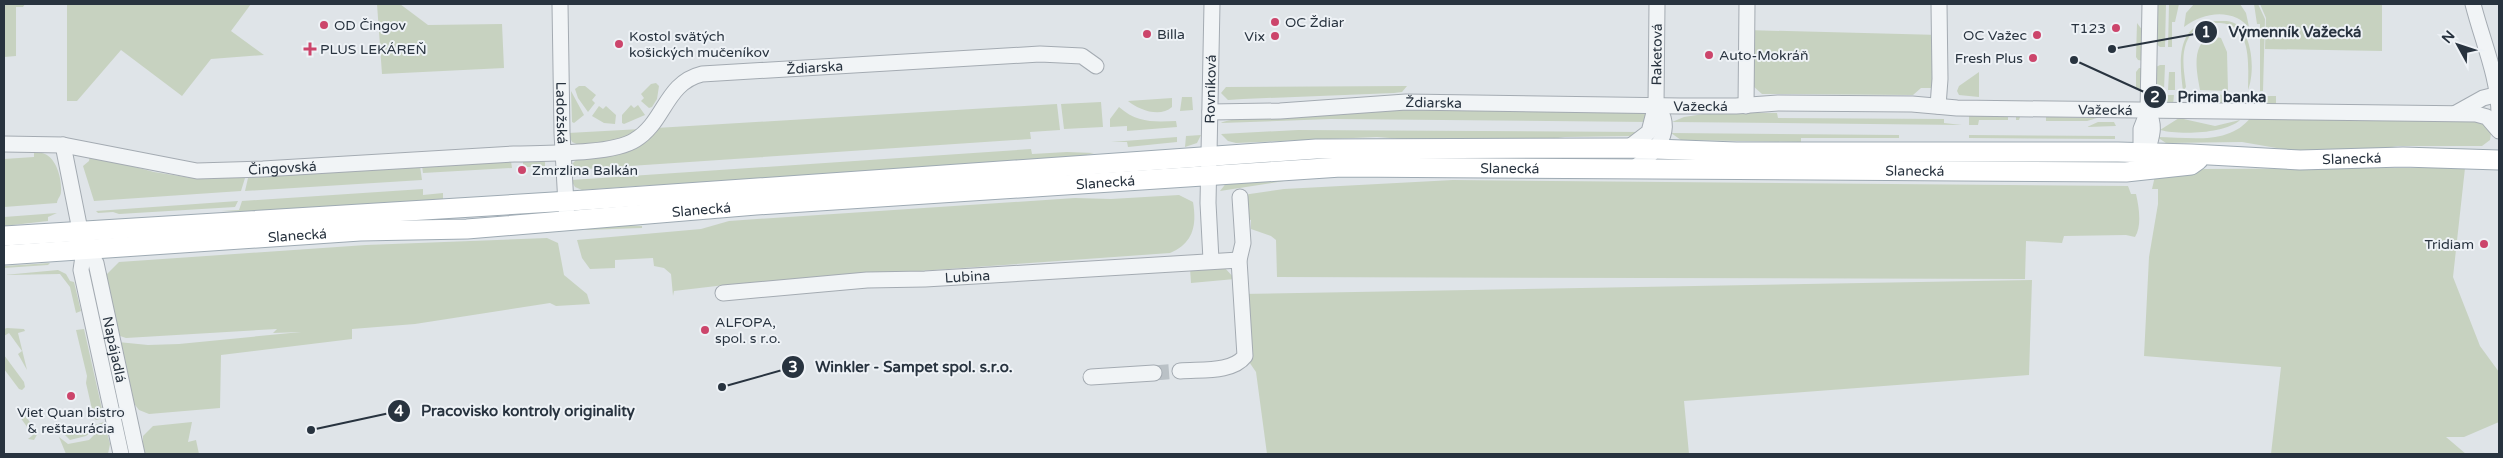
<svg xmlns="http://www.w3.org/2000/svg" width="2503" height="458" font-family="'Varela Round',sans-serif">
<style>
.green{fill:#c7d2c0}
.lines{fill:none;stroke-linecap:round;stroke-linejoin:round}
.minor-tunnel{stroke:#bac1c6;stroke-width:15;stroke-dasharray:15 8;stroke-linecap:butt}
.minor-casing{stroke:#a4abb2;stroke-width:17}
.major-casing{stroke:#9eaab3;stroke-width:21}
.minor{stroke:#f1f4f6;stroke-width:15}
.major{stroke:#fff;stroke-width:19}
.poi-dot{fill:#cc456b;stroke:#eef2f6;stroke-width:2}
.labels{text-anchor:middle;stroke-width:4;stroke-linejoin:round;paint-order:stroke}
.poi-label{font-size:14px;fill:#28333f;stroke:#eef2f6;text-anchor:start}
.street-label{font-size:14px;fill:#28333f;stroke:#eef2f6}
.leader{fill:none;stroke:#28333f;stroke-width:2}
.callout-dot{fill:#28333f;stroke:#eef2f6;stroke-width:2}
.mark-label{font-size:15px;text-anchor:middle;font-weight:bold;fill:#fff}
.callout-label{font-size:15px;text-anchor:middle;font-weight:bold;fill:#28333f;stroke:#eef2f6;stroke-width:4;stroke-linejoin:round;paint-order:stroke}
</style>
<rect width="100%" height="100%" fill="#dfe4e8"/>
<!-- green -->
<path class="green" d="M4,4h21l-2,3h-7v49l-12,1z
M82,4h169l-20,27 33,24 -53,4 -29,37 -61,-46 -44,51h-10v-96z
M377,4h23l28,21 74,-1 2,44 -122,6z
M2155,4h11l-1,43h-5l-4,-3z
M2169,4h10l-4,18h-3v25h-4z
M2194,4h46l6,9 3,14c-3,-2 -7,-7 -12,-9 -18,-8 -38,-2 -53,9l2,-14z
M2254,4h4l7,15 -2,72h-3v-67h-3z
M2260,4h122v47l-117,-2 1,-31z
M2217,21c6,0 13,-1 19,3 17,11 19,49 12,66 0,-24 5,-65 -28,-67 -8,0 -16,0 -23,4 -18,17 -14,38 -11,60l-3,4c-4,-31 -7,-69 34,-70z
M2137,23l6,8 1,30 -6,-1 -2,-3z
M1746,30l194,5 -9,53h-10l-8,7 -151,-1 -9,-8z
M2212,36l9,2 6,14 1,39 -28,-1c-3,-16 -10,-47 12,-54z
M2160,65h5l-1,25h-10l2,-23z
M2139,68h4v22l-7,-1v-17z
M1979,72v25l-20,-2 -2,-4 2,-5z
M2169,72h6v18h-7z
M656,83l3,3 -2,13 -5,8 -3,1 -8,-7 3,-3 -3,-4 10,-10z
M579,86h6l11,9 -4,5 3,3 -7,9 -10,-14 -3,-9z
M1407,86l-5,6 -8,1 -151,6 -15,1 -7,-7 5,-6z
M571,91l13,24 -10,8 -2,-1z
M2201,94l27,1 -2,6 -4,4 -14,-1z
M2154,95h20l-1,10 -15,-1 -3,-4z
M2262,96h14v11h-13z
M1182,97h10l1,13 -13,1z
M1172,98v9c-12,11 -33,3 -44,-6z
M1101,102l2,25 -39,2 -3,-25z
M1057,104l3,26 -30,2 1,7 -461,31 1,-5 6,-6 79,-31z
M631,105l3,3 4,-3 7,10 -21,9 -2,-1v-8z
M599,106l4,3 3,-3 10,9 -1,9 -11,-1 -12,-7z
M1119,107c18,16 35,15 57,14l1,6 -50,4v-5l-17,1v-8z
M1407,109l235,2 5,5 1,6 -317,-3 -110,4c9,-8 161,-13 186,-14z
M1716,112l61,1 1,5 166,1v4l18,2 -290,-3 12,-5z
M1969,115h39v5h-29l-1,5h-9z
M2016,116l81,2 -10,3h-41v-4h-26l-1,3h-3z
M2251,117l227,4 6,2 7,11 -1,6 -8,6h-84l-31,5 -67,1 -58,-10 -76,1 -9,-6c32,0 72,9 94,-20z
M2179,118l36,8 25,-6c-15,14 -61,15 -80,10z
M2098,122h16l2,4 -29,1z
M641,129l-16,11 -46,5 -7,-3 -4,-9z
M1298,130l345,2 -9,4 -69,1 -37,5 -77,1 -74,-6 -141,6 -8,-2 -7,-7z
M1671,133l228,2v3h-98v4l-120,-2z
M1201,135l-4,8 -12,4 1,-11z
M1969,135l146,1v3l-146,-1z
M1177,137v5l-49,5 -1,-5h-16z
M1031,149l1,5 35,-2 27,1 -28,7 -364,27 -50,-2 -70,5 -7,-3 -4,-7z
M34,150h8v3c14,3 20,25 19,39 0,4 -4,7 -4,11l-53,4v-48l30,-2z
M90,155l64,17 38,6h53l-4,13 -147,10 -11,-35 6,-5z
M545,160v11l-11,1 -1,-5h-10v-6l-7,1z
M511,161l1,7 -89,5 -1,-7z
M420,166l2,14 -177,11 3,-13z
M2404,168h61l-12,109 27,69 19,26v50l-35,15h-18l20,17h-195l10,-87 -137,-11 5,-99 9,-53v-15h-6l3,-13 7,-3 43,-4z
M1241,178l43,3 -64,10 7,-9z
M1453,180l675,6 3,8h5c3,13 6,32 -1,43l-9,-2 -62,1 -2,7 -36,-2 -1,38 -748,-2 -1,-37 -5,-4 -20,-7v-9l-7,-2 -1,-23 41,-6z
M423,189v6l20,-2v6c-73,15 -148,15 -222,12l18,-1 3,-9z
M1179,195l14,7c4,24 0,41 -23,51l-445,32 -51,6 -1,5 -2,-22 -7,-6 -10,-2 -1,-8 -38,2v8l-25,1 -8,-11 -5,-18 124,-11 28,-8 28,-2 318,-21 36,1z
M238,201l-3,6 -116,7 -6,-2 -15,1 -2,-2z
M57,213l-9,4v4l-44,5v-9z
M616,225l26,1v2l-61,2z
M547,238l11,5 6,32 23,19 3,10 -34,2 -6,-3 -135,21 -63,5v10l-131,16 -1,53 -71,6 -10,-4 -7,-9 -14,-59 30,3 31,-1 122,-12 -28,1 4,-4 -151,9 -9,-3 -13,-58 15,-15 247,-17z
M50,263l-2,2 -44,3v-2z
M1224,267l11,12 -44,4 -1,-15z
M58,270l8,4 4,7 4,1 7,29 -5,2 -6,-26 -10,-13 -56,1z
M93,277l29,128 -5,1 -28,-128z
M2032,280l-3,95 -345,26 5,53h-422l-11,-82 -11,-16 -5,-62z
M7,328l17,1 1,2 -7,2 9,37 -9,-16 4,-3 -13,-18 -5,3v-7z
M84,329l20,89 -8,2 -2,-2 -8,-35 1,-7 -11,-46z
M4,355l20,27 1,5 -3,3 -3,-1 -15,-20z
M21,410l17,23 -4,7 -6,-1 5,-4 -16,-22z
M104,422l6,22 -2,10h-42l-7,-17 9,7 21,-4 6,-6v-9z
M192,422l-4,20 8,-2 3,14h-56v-18l10,-10z
M90,425l1,7 -5,4 -16,4 -6,-6 13,-3 2,-3 1,5 7,-2 -1,-5z"/>
<g class="lines">
<!-- minor-tunnel -->
<path class="minor-tunnel" d="M1154,373l26,-2"/>
<defs>
<g id="minor">
<path id="s1" d="M560,4l2,129 5,89"/>
<path d="M2473,4c9,36 26,74 26,111"/>
<path d="M1746,106l1,-102"/>
<path d="M1938,106l2,-27 -1,-75"/>
<path id="s2" d="M1210,112l70,-1 126,-9 274,4h56l42,-3 134,1 45,4 519,6 11,3 12,14"/>
<path d="M2456,113l27,-15 16,-4"/>
<path id="s3" d="M4,144l59,1 134,26 66,-2 251,-15c29,-1 98,1 121,-14 30,-18 30,-57 67,-66l338,-20 42,2 14,10"/>
<path d="M63,145l21,105 -3,20 40,184"/>
<path id="s4" d="M1628,148l21,-16 7,-27 1,-101"/>
<path d="M2147,153l-6,-11v-13l7,-18 2,-107"/>
<path d="M2146,160c2,-20 12,-28 2,-49"/>
<path d="M1634,168c22,-15 42,-38 22,-63"/>
<path id="s5" d="M84,250l12,13 41,191"/>
<path id="s6" d="M1211,260l-3,-57 4,-199"/>
<path id="s7" d="M723,293l144,-13 58,-1 314,-19"/>
<path d="M1180,371c21,-2 52,2 65,-15l-6,-96 4,-17 -3,-46"/>
<path d="M1091,377l63,-4"/>
</g>
<g id="major">
<path id="s8" d="M4,236l582,-36 730,-51 312,-1 108,4h382l73,2 109,6 103,-3 96,3"/>
<path id="s9" d="M4,255l356,-24 107,-2 289,-24 585,-38 785,5 65,-7 7,-5"/>
</g>
</defs>
<!-- minor casing -->
<use href="#minor" class="minor-casing"/>
<!-- major casing -->
<use href="#major" class="major-casing"/>
<!-- minor -->
<use href="#minor" class="minor"/>
<!-- major -->
<use href="#major" class="major"/>
</g>
<!-- markers -->
<g class="poi-dot">
<circle cx="1275" cy="22" r="5"/>
<circle cx="324" cy="25" r="5"/>
<circle cx="2116" cy="28" r="5"/>
<circle cx="1147" cy="34" r="5"/>
<circle cx="2037" cy="35" r="5"/>
<circle cx="1275" cy="36" r="5"/>
<circle cx="619" cy="44" r="5"/>
<path d="M307.5 41.5h5v5h5v5h-5v5h-5v-5h-5v-5h5z"/>
<circle cx="1709" cy="55" r="5"/>
<circle cx="2033" cy="58" r="5"/>
<circle cx="522" cy="170" r="5"/>
<circle cx="2484" cy="244" r="5"/>
<circle cx="705" cy="330" r="5"/>
<circle cx="71" cy="396" r="5"/>
</g>
<g class="labels">
<!-- poi labels -->
<g class="poi-label">
<text x="1285" y="27">OC Ždiar</text>
<text x="334" y="30">OD Čingov</text>
<text x="2106" y="33" text-anchor="end">T123</text>
<text x="1157" y="39">Billa</text>
<text x="2027" y="40" text-anchor="end">OC Važec</text>
<text x="629" y="41">Kostol svätých<tspan x="629" dy="16">košických mučeníkov</tspan></text>
<text x="1265" y="41" text-anchor="end">Vix</text>
<text x="320" y="54">PLUS LEKÁREŇ</text>
<text x="1719" y="60">Auto-Mokráň</text>
<text x="2023" y="63" text-anchor="end">Fresh Plus</text>
<text x="532" y="175">Zmrzlina Balkán</text>
<text x="2474" y="249" text-anchor="end">Tridiam</text>
<text x="715" y="327">ALFOPA,<tspan x="715" dy="16">spol. s r.o.</tspan></text>
<text x="71" y="417" text-anchor="middle">Viet Quan bistro<tspan x="71" dy="16">&amp; reštaurácia</tspan></text>
</g>
<!-- street labels -->
<g class="street-label">
<text dy="5" stroke="none"><textPath href="#s4" startOffset="105">Raketová</textPath></text>
<text dy="5" stroke="none"><textPath href="#s3" startOffset="845">Ždiarska</textPath></text>
<text dy="5" stroke="none"><textPath href="#s6" startOffset="171">Rovníková</textPath></text>
<text dy="5" stroke="none"><textPath href="#s2" startOffset="224">Ždiarska</textPath></text>
<text dy="5" stroke="none"><textPath href="#s2" startOffset="491">Važecká</textPath></text>
<text dy="5" stroke="none"><textPath href="#s2" startOffset="896">Važecká</textPath></text>
<text dy="5" stroke="none"><textPath href="#s1" startOffset="109">Ladožská</textPath></text>
<text dy="5" stroke="none"><textPath href="#s8" startOffset="2351">Slanecká</textPath></text>
<text dy="5" stroke="none"><textPath href="#s3" startOffset="281">Čingovská</textPath></text>
<text dy="5" stroke="none"><textPath href="#s9" startOffset="1509">Slanecká</textPath></text>
<text dy="5" stroke="none"><textPath href="#s9" startOffset="1914">Slanecká</textPath></text>
<text dy="5" stroke="none"><textPath href="#s9" startOffset="1104">Slanecká</textPath></text>
<text dy="5" stroke="none"><textPath href="#s9" startOffset="699">Slanecká</textPath></text>
<text dy="5" stroke="none"><textPath href="#s9" startOffset="294">Slanecká</textPath></text>
<text dy="5" stroke="none"><textPath href="#s7" startOffset="245">Lubina</textPath></text>
<text dy="5" stroke="none"><textPath href="#s5" startOffset="106">Napájadlá</textPath></text>
</g>
</g>
<!-- callouts -->
<path class="leader" d="M2112 49L2206 32M2074 60L2155 97M722 387L793 367M311 430L399 411"/>
<g class="callout-dot">
<circle cx="2112" cy="49" r="5"/>
<circle cx="2074" cy="60" r="5"/>
<circle cx="722" cy="387" r="5"/>
<circle cx="311" cy="430" r="5"/>
<circle cx="2206" cy="32" r="12"/>
<circle cx="2155" cy="97" r="12"/>
<circle cx="793" cy="367" r="12"/>
<circle cx="399" cy="411" r="12"/>
</g>
<g class="mark-label">
<text x="2206" y="37">1</text>
<text x="2155" y="102">2</text>
<text x="793" y="372">3</text>
<text x="399" y="416">4</text>
</g>
<g class="callout-label">
<text x="2295" y="37">Výmenník Važecká</text>
<text x="2222" y="102">Prima banka</text>
<text x="914" y="372">Winkler - Sampet spol. s.r.o.</text>
<text x="528" y="416">Pracovisko kontroly originality</text>
</g>
<!-- border -->
<rect width="2503" height="458" fill="none" stroke="#28333f" stroke-width="10"/>
<!-- north arrow -->
<g transform="translate(2458 45) rotate(310)" stroke="#eef2f6" stroke-width="4" paint-order="stroke">
<path d="M0-4L9 19L0 12L-9 19Z" fill="#28333f"/>
<text y="-8" font-size="14" font-weight="bold" text-anchor="middle" fill="#28333f">N</text>
</g>
</svg>
